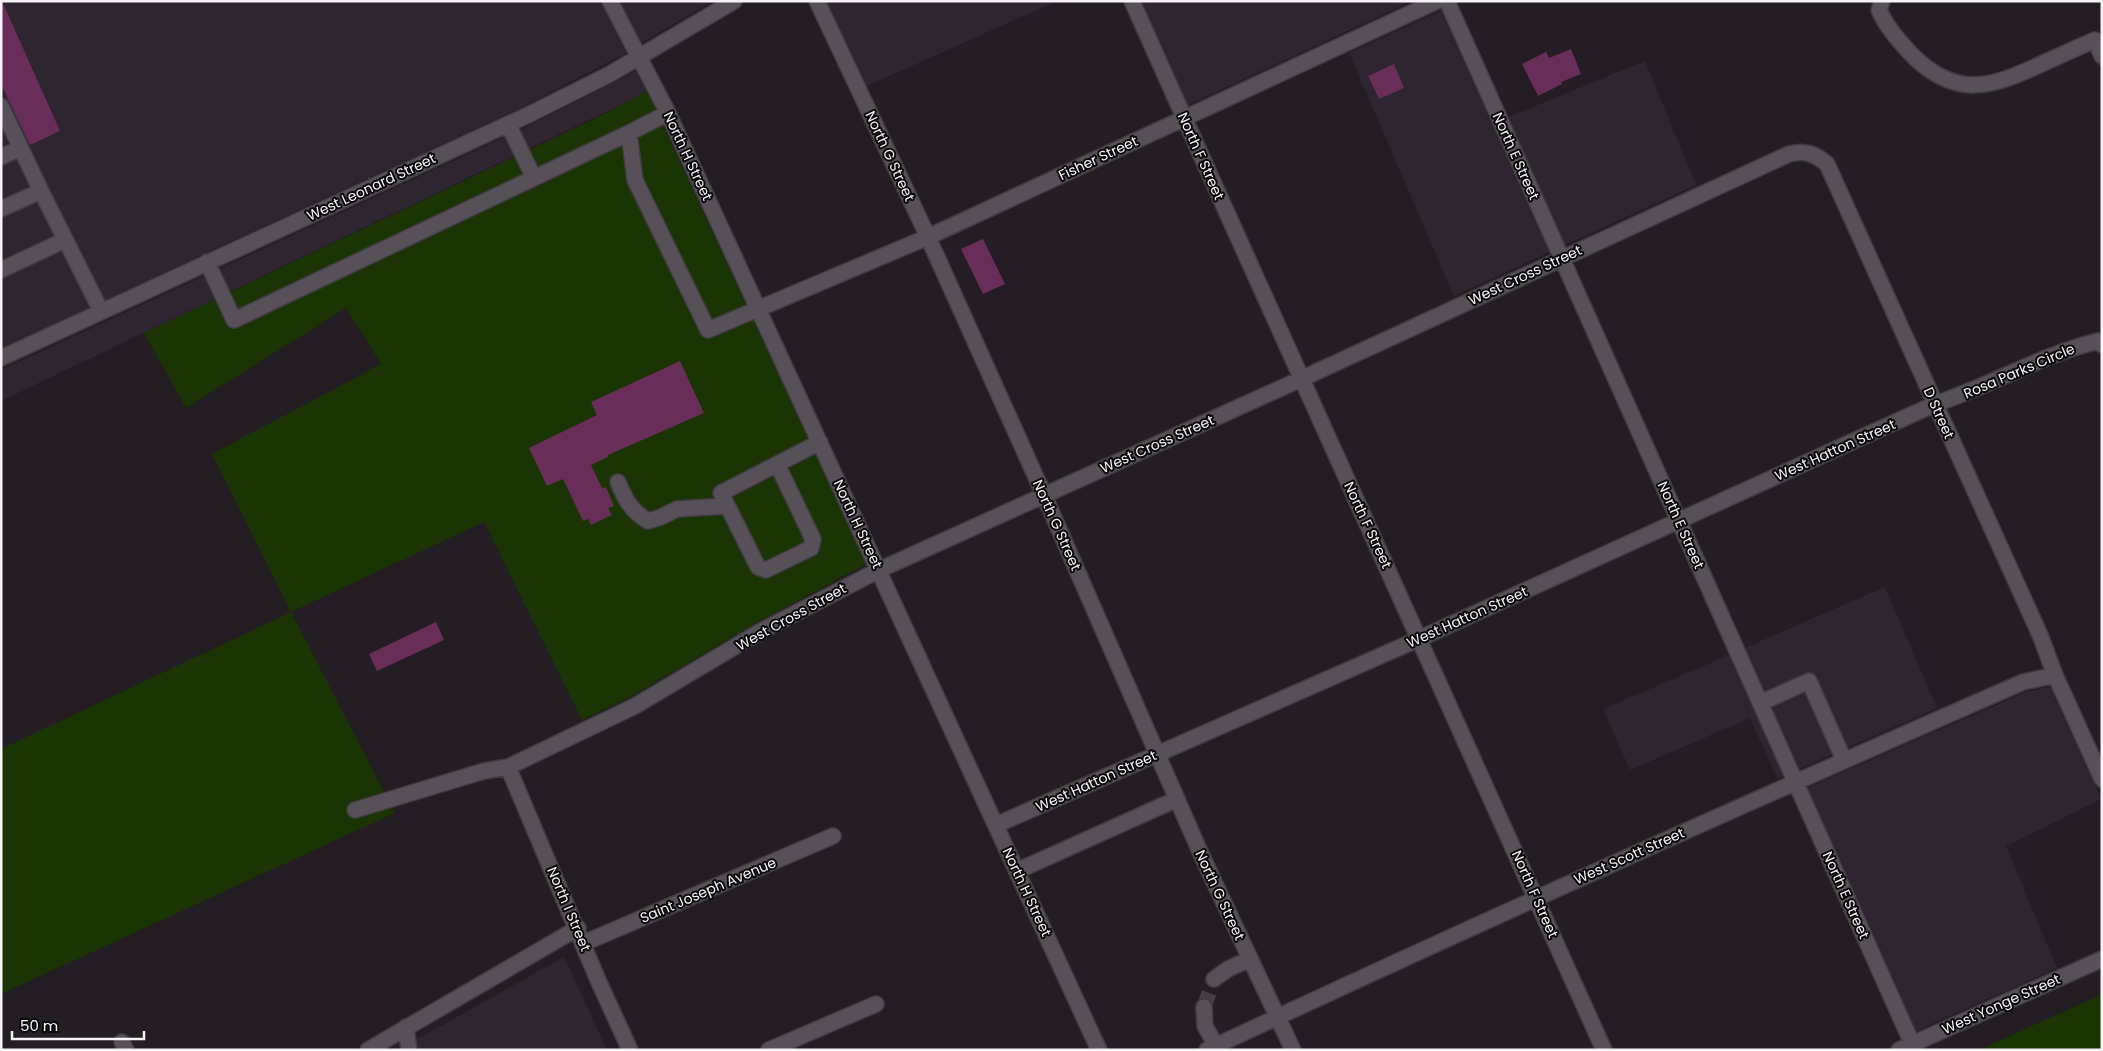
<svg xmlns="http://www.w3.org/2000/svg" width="2103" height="1051" font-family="Poppins,sans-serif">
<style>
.built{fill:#2f2530}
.green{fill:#1a3403}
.building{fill:#692d5a}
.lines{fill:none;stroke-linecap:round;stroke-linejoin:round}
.minor-tunnel{stroke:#443e44;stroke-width:15;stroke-dasharray:15 8;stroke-linecap:butt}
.minor-casing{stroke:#403b41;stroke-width:18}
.minor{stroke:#575058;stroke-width:15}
.labels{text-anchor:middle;stroke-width:4;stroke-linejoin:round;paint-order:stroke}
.street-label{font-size:14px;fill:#f7f2f7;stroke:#0b090c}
</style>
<rect width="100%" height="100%" fill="#241e24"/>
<!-- built -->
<path class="built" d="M1,1h599l26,52 -100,52 -525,243z
M619,1h94l-72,42z
M827,1h230l-190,85z
M1142,1h270l-224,104z
M1441,11l108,241 -95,44 -105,-243z
M1645,61l51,124 -131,60 -57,-128z
M636,71l11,20 -4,3 -642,307v-31l534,-247z
M1885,587l52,121 -138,61 -54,-121z
M1729,655l54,121 -6,2 -27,-60 -120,52 -27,-61z
M2050,687l51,112 -95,47 51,122 -141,63 -109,-243 219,-96z
M564,957l43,93h-209z"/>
<!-- green -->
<path class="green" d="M647,91l219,473 -110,59 -126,74 -48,23 -98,-198 -193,90 104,201 -394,181v-245l290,-137 -79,-158 169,-90 -35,-56 -160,100 -42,-75 452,-215z
M2102,994v56h-123z"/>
<!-- building -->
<path class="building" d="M2,1l58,130 -30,14 -29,-61z
M1571,49l10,25 -20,8 1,2 -24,12 -16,-32 24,-12 3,6z
M1394,64l10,24 -25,11 -11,-23z
M983,239l22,45 -22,10 -22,-45z
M680,361l24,52 -96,42v2l-17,8 11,23 4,-1 8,19 -6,2 4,7 -21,10 -3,-6 -5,2 -20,-42 -16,7 -18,-38 68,-33 -6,-13z
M436,622l8,18 -67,31 -8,-17z"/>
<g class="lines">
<!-- minor-tunnel -->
<path class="minor-tunnel" d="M1204,1007l10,-28"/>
<defs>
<path id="minor" d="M610,1l58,112 431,937
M817,1l111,236 116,258 157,359 92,196
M1132,1c156,350 316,698 472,1049
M1447,1l468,1049
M1882,1l-3,9c8,18 21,32 34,46 43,42 77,32 126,9 18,-8 37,-17 56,-25l7,16
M1,106l40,85 60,120
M668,113l-39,20 6,47 73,150 220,-93 509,-236
M508,124l26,54
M1,157l19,-9
M1,209l40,-18
M207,262l27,58 395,-187
M1,270l64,-30
M1,358l529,-244 80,-40 124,-73
M777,464l36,75 -2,9 -45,22 -8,-3 -37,-74 99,-51
M618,482c7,17 13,29 30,39l13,-4 16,-8 50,-3
M1760,703l49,-22 35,79
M508,767l90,213 32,70
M355,810l129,-39 24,-4 127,-61 126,-75 118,-61 422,-191 488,-225c17,-4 26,0 38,10l213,471 15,40 47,104
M996,825l425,-187 514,-234c55,-18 106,-49 163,-63l4,4
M1017,871l160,-72
M584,943l249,-107
M1214,979l14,-10 22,-10
M1204,1007l1,19 11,20
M406,1027l3,23
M122,1042l4,8
M368,1050l210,-122
M769,1050l107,-46
M1207,1050c270,-127 542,-248 816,-368l32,-7
M1899,1050l203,-91"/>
</defs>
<!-- minor casing -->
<use href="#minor" class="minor-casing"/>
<!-- minor -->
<use href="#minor" class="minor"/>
</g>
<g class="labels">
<!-- street labels -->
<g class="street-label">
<text transform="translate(688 156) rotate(65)" y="5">North H Street</text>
<text transform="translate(890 156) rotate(65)" y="5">North G Street</text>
<text transform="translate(1201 156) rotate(66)" y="5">North F Street</text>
<text transform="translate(1516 156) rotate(66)" y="5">North E Street</text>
<text transform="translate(1098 158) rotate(-25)" y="5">Fisher Street</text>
<text transform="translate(371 187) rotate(-25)" y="5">West Leonard Street</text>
<text transform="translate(1525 275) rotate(-25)" y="5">West Cross Street</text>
<text transform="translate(2019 371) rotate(-23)" y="5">Rosa Parks Circle</text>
<text transform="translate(1939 413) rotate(66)" y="5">D Street</text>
<text transform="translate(1157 444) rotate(-24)" y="5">West Cross Street</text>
<text transform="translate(1835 450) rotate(-24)" y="5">West Hatton Street</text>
<text transform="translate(858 524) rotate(65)" y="5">North H Street</text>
<text transform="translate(1057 525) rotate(66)" y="5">North G Street</text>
<text transform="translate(1368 525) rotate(65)" y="5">North F Street</text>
<text transform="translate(1681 525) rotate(66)" y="5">North E Street</text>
<text transform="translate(791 617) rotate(-29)" y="5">West Cross Street</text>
<text transform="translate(1467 617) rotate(-24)" y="5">West Hatton Street</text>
<text transform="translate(1096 781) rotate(-24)" y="5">West Hatton Street</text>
<text transform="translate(1629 856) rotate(-24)" y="5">West Scott Street</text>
<text transform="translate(708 890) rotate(-23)" y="5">Saint Joseph Avenue</text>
<text transform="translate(1027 892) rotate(65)" y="5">North H Street</text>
<text transform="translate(1535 894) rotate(66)" y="5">North F Street</text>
<text transform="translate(1220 895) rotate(65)" y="5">North G Street</text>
<text transform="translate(1846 895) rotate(66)" y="5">North E Street</text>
<text transform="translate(569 909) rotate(67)" y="5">North I Street</text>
<text transform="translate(2001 1004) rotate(-24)" y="5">West Yonge Street</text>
</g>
</g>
<!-- border -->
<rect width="2103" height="1051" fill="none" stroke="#f7f2f7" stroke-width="5"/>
<!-- scale -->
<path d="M12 1031v8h132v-8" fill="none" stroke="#f7f2f7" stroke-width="2.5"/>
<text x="20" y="1031" font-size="15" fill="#f7f2f7" stroke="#0b090c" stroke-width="4" paint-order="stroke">50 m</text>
</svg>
